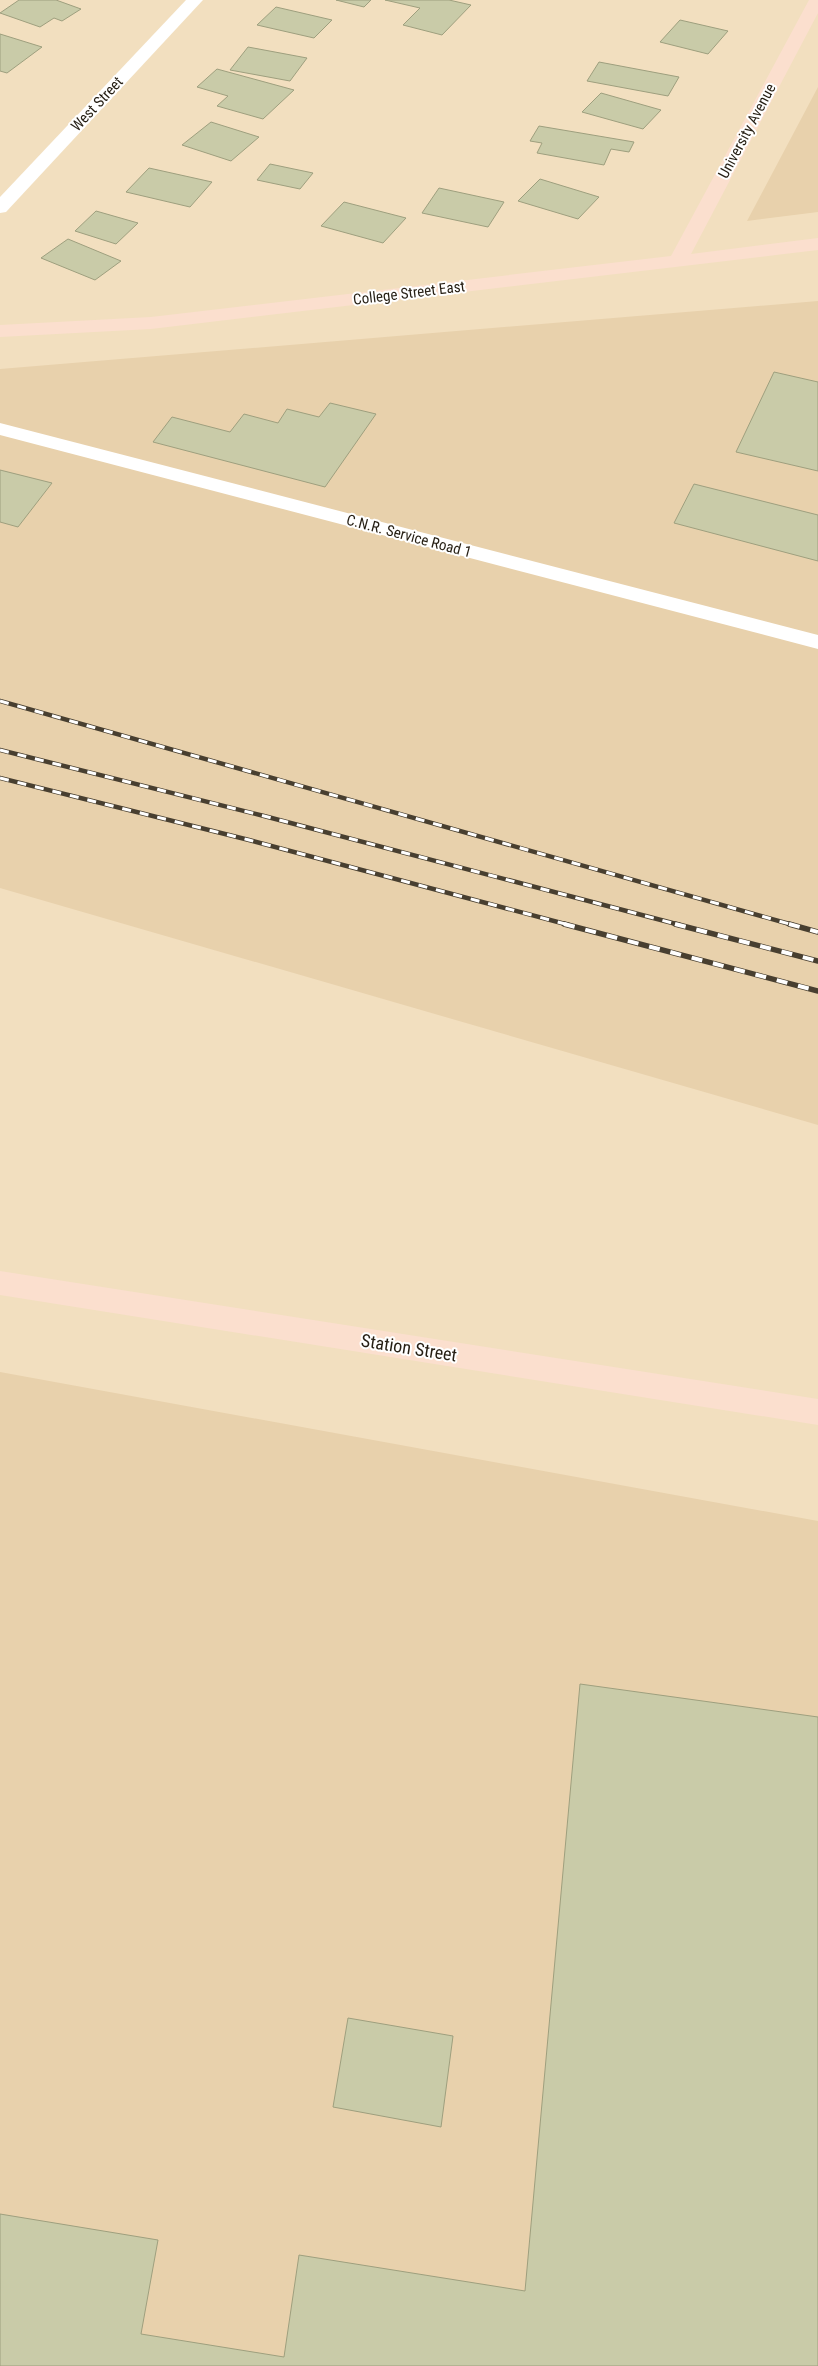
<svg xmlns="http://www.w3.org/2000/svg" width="818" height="2366" font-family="'Roboto Condensed',sans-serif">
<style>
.built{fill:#e8d1ac}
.building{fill:#c9cba8;stroke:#9e9f7e}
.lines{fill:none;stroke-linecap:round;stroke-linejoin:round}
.lane{fill:#fff;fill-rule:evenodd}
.street{fill:#fff;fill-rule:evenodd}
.secondary{fill:#fbdfce;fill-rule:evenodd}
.rail-far1-casing{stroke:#483f30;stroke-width:4.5}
.rail-casing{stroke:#483f30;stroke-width:5.5}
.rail-far1{stroke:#fff;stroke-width:3;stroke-dasharray:9;stroke-linecap:butt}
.rail{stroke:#fff;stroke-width:4;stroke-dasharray:11;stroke-linecap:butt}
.labels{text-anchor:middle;stroke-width:4;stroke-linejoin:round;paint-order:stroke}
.far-street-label{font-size:15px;fill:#251e13;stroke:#fff}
.street-label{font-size:18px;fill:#251e13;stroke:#fff}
</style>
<rect width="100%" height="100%" fill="#f2dfbf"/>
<!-- built -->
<path class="built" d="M818,87v125l-71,9z
M818,301v824l-818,-237v-519z
M0,1372l818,149v845h-818z"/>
<!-- building -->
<path class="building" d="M19,0h37l25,9 -19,12 -8,-3 -14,9 -40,-14z
M336,0h35l-7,7z
M385,0h64l22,5 -29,30 -39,-10 17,-17z
M276,7l56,13 -18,18 -57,-13z
M680,20l48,11 -20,23 -48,-12z
M0,35v-1l42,13 -35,26 -7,-2z
M248,47l59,11 -17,23 -60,-11z
M599,62l80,15 -11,19 -81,-15z
M217,69l77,21 -31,29 -46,-13 11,-10 -31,-9z
M601,93l60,17 -18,19 -61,-17z
M211,122l48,15 -28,24 -49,-16z
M539,126l95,16 -5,10 -18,-3 -7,16 -67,-12 5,-10 -12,-2z
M270,164l43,9 -13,16 -43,-9z
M149,168l63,14 -22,25 -64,-15z
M540,179l59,18 -21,22 -60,-18z
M439,188l65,14 -16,25 -66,-14z
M344,202l62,16 -23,25 -62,-17z
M96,211l42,12 -22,21 -41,-13z
M68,239l53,22 -26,19 -54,-22z
M774,372l44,10v89l-82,-19z
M330,403l46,11 -51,73 -172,-45 19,-25 58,15 14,-18 34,9 9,-14 32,8z
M0,470l52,13 -34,44 -18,-5z
M694,484l124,31v46l-144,-38z
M580,1684l238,33v649h-818v-152l158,26 -17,94 143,23 15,-102 226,36z
M348,2018l105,18 -12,91 -108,-20z"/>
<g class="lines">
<!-- lane -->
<path class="lane" d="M0,423l818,212v14l-818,-214z"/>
<!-- street -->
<path class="street" d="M186,0h17l-197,212 -6,1v-16z"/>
<!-- secondary -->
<path class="secondary" d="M809,0h9v13l-127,241 127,-16v12l-667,79 -151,8v-12l151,-8 520,-61z
M0,1271l818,128v26l-818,-130z"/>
<defs>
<path id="rail-far1" d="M0,701l793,224
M0,750l264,66 416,109
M0,778l249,62 320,85"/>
<path id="rail" d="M564,924l254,67
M675,924l143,37
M789,924l29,8"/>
</defs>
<!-- rail-far1 casing -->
<use href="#rail-far1" class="rail-far1-casing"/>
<!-- rail casing -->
<use href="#rail" class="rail-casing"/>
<!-- rail-far1 -->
<use href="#rail-far1" class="rail-far1"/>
<!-- rail -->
<use href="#rail" class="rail"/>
</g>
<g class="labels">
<!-- far-street labels -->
<g class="far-street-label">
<text transform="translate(97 104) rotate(-47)" y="5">West Street</text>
<text transform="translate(747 131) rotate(-62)" y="5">University Avenue</text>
<text transform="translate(409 293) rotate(-7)" y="5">College Street East</text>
<text transform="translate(409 536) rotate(15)" y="5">C.N.R. Service Road 1</text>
</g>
<!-- street labels -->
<g class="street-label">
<text transform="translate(409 1348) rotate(9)" y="6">Station Street</text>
</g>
</g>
</svg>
